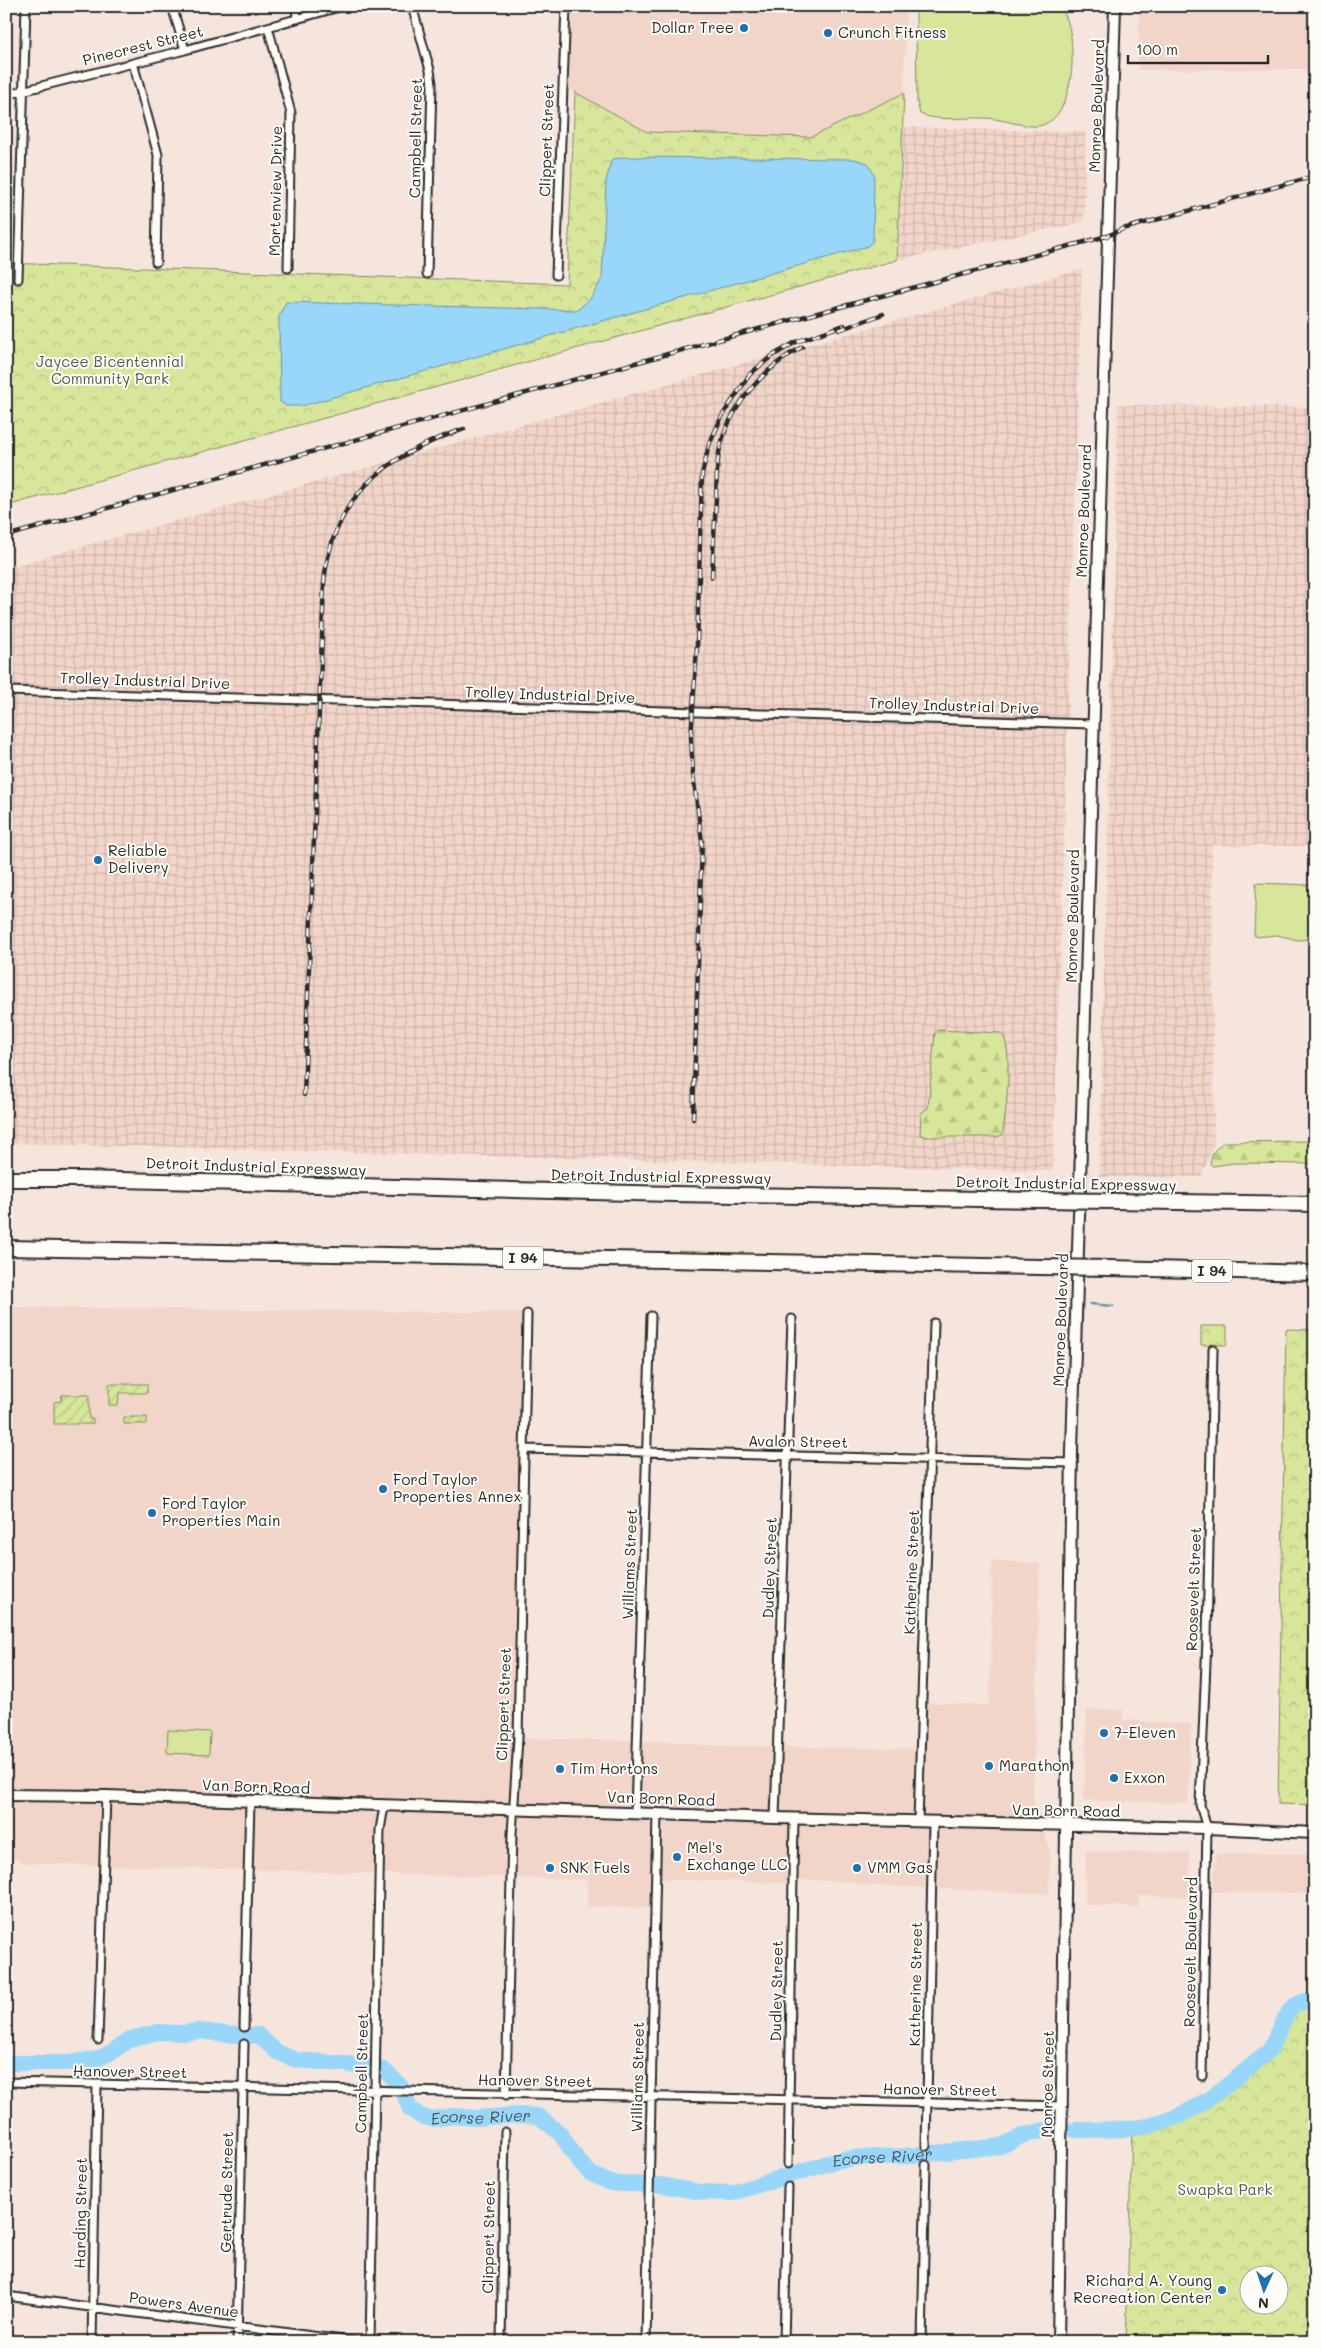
<svg xmlns="http://www.w3.org/2000/svg" width="1321" height="2348" font-family="Mali,sans-serif">
<style>
.built{fill:#f2d5c9}
.industrial{fill:url(#industrial-grid)}
.grass{fill:#d7e69a;stroke:#818862}
.forest{fill:url(#forest-firs);stroke:#818862}
.park{fill:url(#park-crowns);stroke:#818862;fill-rule:evenodd}
.garden{fill:url(#garden-furrows);stroke:#818862}
.water{fill:#98d7fa;stroke:#6c92a7}
.lines{fill:none;stroke-linecap:round;stroke-linejoin:round}
.stream{stroke:#6c92a7;stroke-width:2.5}
.river{stroke:#98d7fa;stroke-width:16}
.street-casing{stroke:#2b2b2b;stroke-width:11}
.secondary-casing{stroke:#2b2b2b;stroke-width:14}
.highway-casing{stroke:#2b2b2b;stroke-width:18}
.street{stroke:#fdfcf7;stroke-width:7}
.secondary{stroke:#fdfcf7;stroke-width:10}
.highway{stroke:#fdfcf7;stroke-width:14}
.rail-casing{stroke:#2b2b2b;stroke-width:4.5}
.rail{stroke:#fdfcf7;stroke-width:2.5;stroke-dasharray:8;stroke-linecap:butt}
.highway-bridge-casing{stroke:#2b2b2b;stroke-width:18;stroke-linecap:butt}
.highway-bridge{stroke:#fdfcf7;stroke-width:14}
.poi-dot{fill:#1f6fb2;stroke:#fdfcf7;stroke-width:2}
.labels{text-anchor:middle;stroke-width:4;stroke-linejoin:round;paint-order:stroke}
.shield{fill:#fdfcf7;stroke:#6a6a68;stroke-width:1}
.shield-label{font-size:14px;font-weight:bold;fill:#2b2b2b}
.poi-label{font-size:15px;fill:#2b2b2b;stroke:#fdfcf7;text-anchor:start}
.street-label{font-size:15px;fill:#2b2b2b;stroke:#fdfcf7}
.park-label{font-size:15px;fill:#565a47;stroke:#fdfcf7}
.water-label{font-size:16px;font-style:italic;fill:#46565f;stroke:#fdfcf7}
</style>
<defs>
<pattern id="industrial-grid" width="8" height="8" patternUnits="userSpaceOnUse" patternTransform="scale(1.25)"><rect width="8" height="8" fill="#f2d5c9"/><path d="M0 4h8M4 0v8" fill="none" stroke="#d0b7ad"/></pattern>
<pattern id="forest-firs" width="22" height="20" patternUnits="userSpaceOnUse" patternTransform="scale(1.25)"><rect width="22" height="20" fill="#d7e69a"/><path d="M5 1l3.5 6h-7zM16 11l3.5 6h-7z" fill="#b9c585"/></pattern>
<pattern id="park-crowns" width="20" height="18" patternUnits="userSpaceOnUse" patternTransform="scale(1.25)"><rect width="20" height="18" fill="#d7e69a"/><path d="M2 6a3 3 0 1 1 6 0M12 15a3 3 0 1 1 6 0" fill="none" stroke="#b9c585"/></pattern>
<pattern id="garden-furrows" width="10" height="10" patternUnits="userSpaceOnUse" patternTransform="scale(1.25)"><rect width="10" height="10" fill="#d7e69a"/><path d="M-1 1l2-2M0 10L10 0M9 11l2-2" fill="none" stroke="#b9c585"/></pattern>
</defs>
<rect width="100%" height="100%" fill="#f6e5dc"/>
<filter id="ink" filterUnits="userSpaceOnUse"><feTurbulence type="fractalNoise" baseFrequency=".02" numOctaves="2"/><feDisplacementMap in="SourceGraphic" scale="10" xChannelSelector="R" yChannelSelector="G"/><feConvolveMatrix kernelMatrix="1 2 1 2 8 2 1 2 1" color-interpolation-filters="sRGB"/></filter>
<g filter="url(#ink)">
<!-- built -->
<path class="built" d="M566,6h340l-2,87 -93,44 -164,-5 -85,-47z
M1139,6h176v63l-177,1z
M6,1307l527,6 -15,425 164,4 22,3 216,4 1,-47 64,3 5,-2 2,-142 48,2 -7,235 17,52 -1,44 -190,-9 -5,-3 -47,-2 -25,3 -126,-4 -1,29 -68,-2v-26l-565,-17 -5,-4h-11z
M1087,1710h36v10l68,4 -3,79 -104,-3z
M1086,1851l104,2 -1,44 -50,-1 -1,11 -53,-2z
M1216,1854h99v39l-102,-1z"/>
<!-- industrial -->
<path class="industrial" d="M903,127l182,5 -1,90 -187,38z
M1082,269l-29,902 -1047,-28v-575z
M1118,405l197,2v439l-103,-1 2,299 -13,33h-102z"/>
<!-- grass -->
<path class="grass" d="M922,6h86l45,2 10,3c15,24 13,98 -16,112 -11,6 -21,2 -33,0 -10,-2 -20,-5 -30,-5 -20,-1 -45,4 -64,-4l-3,-12 -1,-88 2,-6z
M1256,883l53,2 6,-2v56l-17,1 -21,-5 -20,2 -3,-2z
M168,1730l42,2 -1,23 -42,-2z"/>
<!-- forest -->
<path class="forest" d="M938,1030l63,3c13,10 5,85 1,102l-5,2h-70l-7,-2 1,-22 7,-5 7,-75z
M1315,1141v23l-82,-1 -20,3 -3,-2c2,-11 5,-16 14,-22z"/>
<!-- park -->
<path class="park" d="M575,92l72,40 164,5 93,-44 -7,167 -891,246v-243l561,21z
M1201,1326h26v19h-26z
M1286,1329l29,1v475l-37,-1z
M1315,2000v342h-189l6,-215c54,-2 96,-43 136,-75 15,-19 14,-53 47,-52zM1248,2276h30v30h-30z"/>
<!-- garden -->
<path class="garden" d="M109,1384h38v9h-28l-1,12h-9z
M62,1395h27v24h4v5h-39v-22l7,-1z
M124,1417h23v7h-23z"/>
<!-- water -->
<path class="water" d="M627,157l227,2 14,4 6,12 -1,65 -5,6 -566,160h-16l-6,-4 -1,-86 7,-14 291,8 13,-11 12,-20 4,-98 6,-22z"/>
<g class="lines">
<!-- stream -->
<path class="stream" d="M1090,1304l23,2"/>
<!-- river -->
<g class="river">
<path id="s1" d="M6,2065l4,-2h58l29,-4 15,-7 18,-13 28,-7 23,1 19,-2 44,5 14,-1 19,17 19,8 50,4 38,6 16,15 10,24 12,8 10,2 21,-3 23,2 45,-3 17,1 22,17 19,29 12,12 20,9 12,1 38,1 39,7 32,1 103,-32 18,-3 53,-2 95,-10 21,-10 27,-7"/>
<path d="M1075,2130c25,-1 53,1 77,-5 45,-10 81,-45 116,-73 15,-19 14,-53 47,-52"/>
</g>
<defs>
<path id="street" d="M172,6l13,44
M296,6l1,13
M412,6l18,64 2,14 -5,190
M268,27l23,86 -3,155
M133,63l25,92 -2,107
M6,95l179,-45 158,-44
M556,275l10,-269
M18,279l8,-273
M6,691l1086,33
M524,1449l548,14
M635,1812l16,-496
M775,1818l17,-499
M918,1822l16,-499
M244,2027l6,-225
M98,2040l8,-244
M1202,2076l5,-248 -7,-23 7,-166 6,-290
M6,2082l1057,24
M506,2095l6,-261 6,-96 9,-424
M926,2146l7,-323
M788,2164l6,-345
M6,2296l352,46
M92,2342l5,-257
M237,2342l7,-298
M370,2342l10,-512 4,-24
M501,2342l4,-210
M646,2342l11,-529
M784,2342l4,-155
M922,2342l4,-177"/>
<path id="secondary" d="M6,1795l100,1 669,22 432,10 108,5
M1058,2342c7,-297 7,-594 14,-891l43,-1445"/>
<path id="highway" d="M6,1179h74l593,15 368,6
M1111,1201l204,3
M6,1248l1034,19
M1109,1268l206,5"/>
</defs>
<!-- street casing -->
<use href="#street" class="street-casing"/>
<!-- secondary casing -->
<use href="#secondary" class="secondary-casing"/>
<!-- highway casing -->
<use href="#highway" class="highway-casing"/>
<!-- street -->
<use href="#street" class="street"/>
<!-- secondary -->
<use href="#secondary" class="secondary"/>
<!-- highway -->
<use href="#highway" class="highway"/>
<defs>
<path id="rail" d="M839,330l44,-16
M6,536l789,-217 312,-83 16,-7 192,-53
M712,577c1,-26 3,-53 4,-80 1,-17 0,-36 5,-53 11,-40 45,-78 81,-97
M304,1095l20,-512c8,-87 62,-128 140,-154
M693,1119l9,-277 -9,-68 -2,-36 6,-91 5,-173 7,-29 13,-29 28,-42 22,-18 24,-14 48,-17"/>
</defs>
<!-- rail casing -->
<use href="#rail" class="rail-casing"/>
<!-- rail -->
<use href="#rail" class="rail"/>
<defs>
<path id="highway-bridge" d="M1041,1200l70,1
M1040,1267l69,1"/>
</defs>
<!-- highway-bridge casing -->
<use href="#highway-bridge" class="highway-bridge-casing"/>
<!-- highway-bridge -->
<use href="#highway-bridge" class="highway-bridge"/>
</g>
</g>
<!-- markers -->
<g class="poi-dot">
<circle cx="744" cy="28" r="5"/>
<circle cx="828" cy="33" r="5"/>
<circle cx="98" cy="860" r="5"/>
<circle cx="383" cy="1489" r="5"/>
<circle cx="152" cy="1513" r="5"/>
<circle cx="1104" cy="1733" r="5"/>
<circle cx="989" cy="1766" r="5"/>
<circle cx="560" cy="1769" r="5"/>
<circle cx="1114" cy="1778" r="5"/>
<circle cx="677" cy="1857" r="5"/>
<circle cx="550" cy="1868" r="5"/>
<circle cx="857" cy="1868" r="5"/>
<circle cx="1222" cy="2290" r="5"/>
</g>
<g class="labels">
<!-- shield labels -->
<g class="shield">
<rect x="503" y="1246.5" width="40" height="23" rx="4"/>
<rect x="1192" y="1259.5" width="40" height="23" rx="4"/>
</g>
<g class="shield-label">
<text x="523" y="1263">I 94</text>
<text x="1212" y="1276">I 94</text>
</g>
<!-- poi labels -->
<g class="poi-label">
<text x="734" y="33" text-anchor="end">Dollar Tree</text>
<text x="838" y="38">Crunch Fitness</text>
<text x="108" y="856">Reliable<tspan x="108" dy="17">Delivery</tspan></text>
<text x="393" y="1485">Ford Taylor<tspan x="393" dy="17">Properties Annex</tspan></text>
<text x="162" y="1509">Ford Taylor<tspan x="162" dy="17">Properties Main</tspan></text>
<text x="1114" y="1738">7-Eleven</text>
<text x="999" y="1771">Marathon</text>
<text x="570" y="1774">Tim Hortons</text>
<text x="1124" y="1783">Exxon</text>
<text x="687" y="1853">Mel's<tspan x="687" dy="17">Exchange LLC</tspan></text>
<text x="560" y="1873">SNK Fuels</text>
<text x="867" y="1873">VMM Gas</text>
<text x="1212" y="2286" text-anchor="end">Richard A. Young<tspan x="1212" dy="17">Recreation Center</tspan></text>
</g>
<!-- street labels -->
<g class="street-label">
<text transform="translate(143 46) rotate(-14)" y="5">Pinecrest Street</text>
<text transform="translate(1097 106) rotate(-88)" y="5">Monroe Boulevard</text>
<text transform="translate(416 138) rotate(-89)" y="5">Campbell Street</text>
<text transform="translate(547 140) rotate(-88)" y="5">Clippert Street</text>
<text transform="translate(276 191) rotate(-89)" y="5">Mortenview Drive</text>
<text transform="translate(1084 511) rotate(-88)" y="5">Monroe Boulevard</text>
<text transform="translate(145 681) rotate(2)" y="5">Trolley Industrial Drive</text>
<text transform="translate(550 695) rotate(2)" y="5">Trolley Industrial Drive</text>
<text transform="translate(954 706) rotate(2)" y="5">Trolley Industrial Drive</text>
<text transform="translate(1073 916) rotate(-89)" y="5">Monroe Boulevard</text>
<text transform="translate(256 1167) rotate(2)" y="5">Detroit Industrial Expressway</text>
<text transform="translate(661 1177) rotate(1)" y="5">Detroit Industrial Expressway</text>
<text transform="translate(1066 1184) rotate(1)" y="5">Detroit Industrial Expressway</text>
<text transform="translate(1061 1320) rotate(-88)" y="5">Monroe Boulevard</text>
<text transform="translate(798 1442) rotate(1)" y="5">Avalon Street</text>
<text transform="translate(630 1564) rotate(-88)" y="5">Williams Street</text>
<text transform="translate(770 1568) rotate(-88)" y="5">Dudley Street</text>
<text transform="translate(912 1572) rotate(-88)" y="5">Katherine Street</text>
<text transform="translate(1194 1589) rotate(-88)" y="5">Roosevelt Street</text>
<text transform="translate(504 1704) rotate(-88)" y="5">Clippert Street</text>
<text transform="translate(256 1787) rotate(2)" y="5">Van Born Road</text>
<text transform="translate(661 1799) rotate(2)" y="5">Van Born Road</text>
<text transform="translate(1066 1811) rotate(1)" y="5">Van Born Road</text>
<text transform="translate(1191 1952) rotate(-89)" y="5">Roosevelt Boulevard</text>
<text transform="translate(916 1984) rotate(-89)" y="5">Katherine Street</text>
<text transform="translate(777 1991) rotate(-89)" y="5">Dudley Street</text>
<text transform="translate(130 2072) rotate(1)" y="5">Hanover Street</text>
<text transform="translate(362 2073) rotate(-89)" y="5">Campbell Street</text>
<text transform="translate(638 2077) rotate(-89)" y="5">Williams Street</text>
<text transform="translate(535 2081) rotate(1)" y="5">Hanover Street</text>
<text transform="translate(1048 2084) rotate(-89)" y="5">Monroe Street</text>
<text transform="translate(940 2090) rotate(1)" y="5">Hanover Street</text>
<text transform="translate(227 2192) rotate(-89)" y="5">Gertrude Street</text>
<text transform="translate(81 2213) rotate(-89)" y="5">Harding Street</text>
<text transform="translate(489 2237) rotate(-89)" y="5">Clippert Street</text>
<text transform="translate(184 2305) rotate(8)" y="5">Powers Avenue</text>
</g>
<!-- park labels -->
<g class="park-label">
<text x="110" y="367">Jaycee Bicentennial<tspan x="110" dy="17">Community Park</tspan></text>
<text x="1225" y="2195">Swapka Park</text>
</g>
<!-- water labels -->
<g class="water-label">
<text dy="6" stroke="none"><textPath href="#s1" startOffset="516">Ecorse River</textPath></text>
<text dy="6" stroke="none"><textPath href="#s1" startOffset="952">Ecorse River</textPath></text>
</g>
</g>
<!-- margin -->
<rect width="1321" height="2348" fill="none" stroke="#fdfcf7" stroke-width="25"/>
<rect x="12" y="12" width="1296" height="2323" fill="none" stroke="#2b2b2b" stroke-width="2" filter="url(#ink)"/>
<!-- north arrow -->
<g transform="translate(1264 2290) rotate(183)"><circle r="24" fill="#fdfcf7" stroke="#a9a8a5"/>
<path d="M0-4L9 19L0 12L-9 19Z" fill="#1f6fb2"/>
<text y="-8" font-size="14" font-weight="bold" text-anchor="middle" fill="#2b2b2b">N</text>
</g>
<!-- scale -->
<path d="M1128 55v8h140v-8" fill="none" stroke="#2b2b2b" stroke-width="2.5"/>
<text x="1136" y="55" font-size="15" fill="#2b2b2b" stroke="#fdfcf7" stroke-width="4" paint-order="stroke">100 m</text>
</svg>
